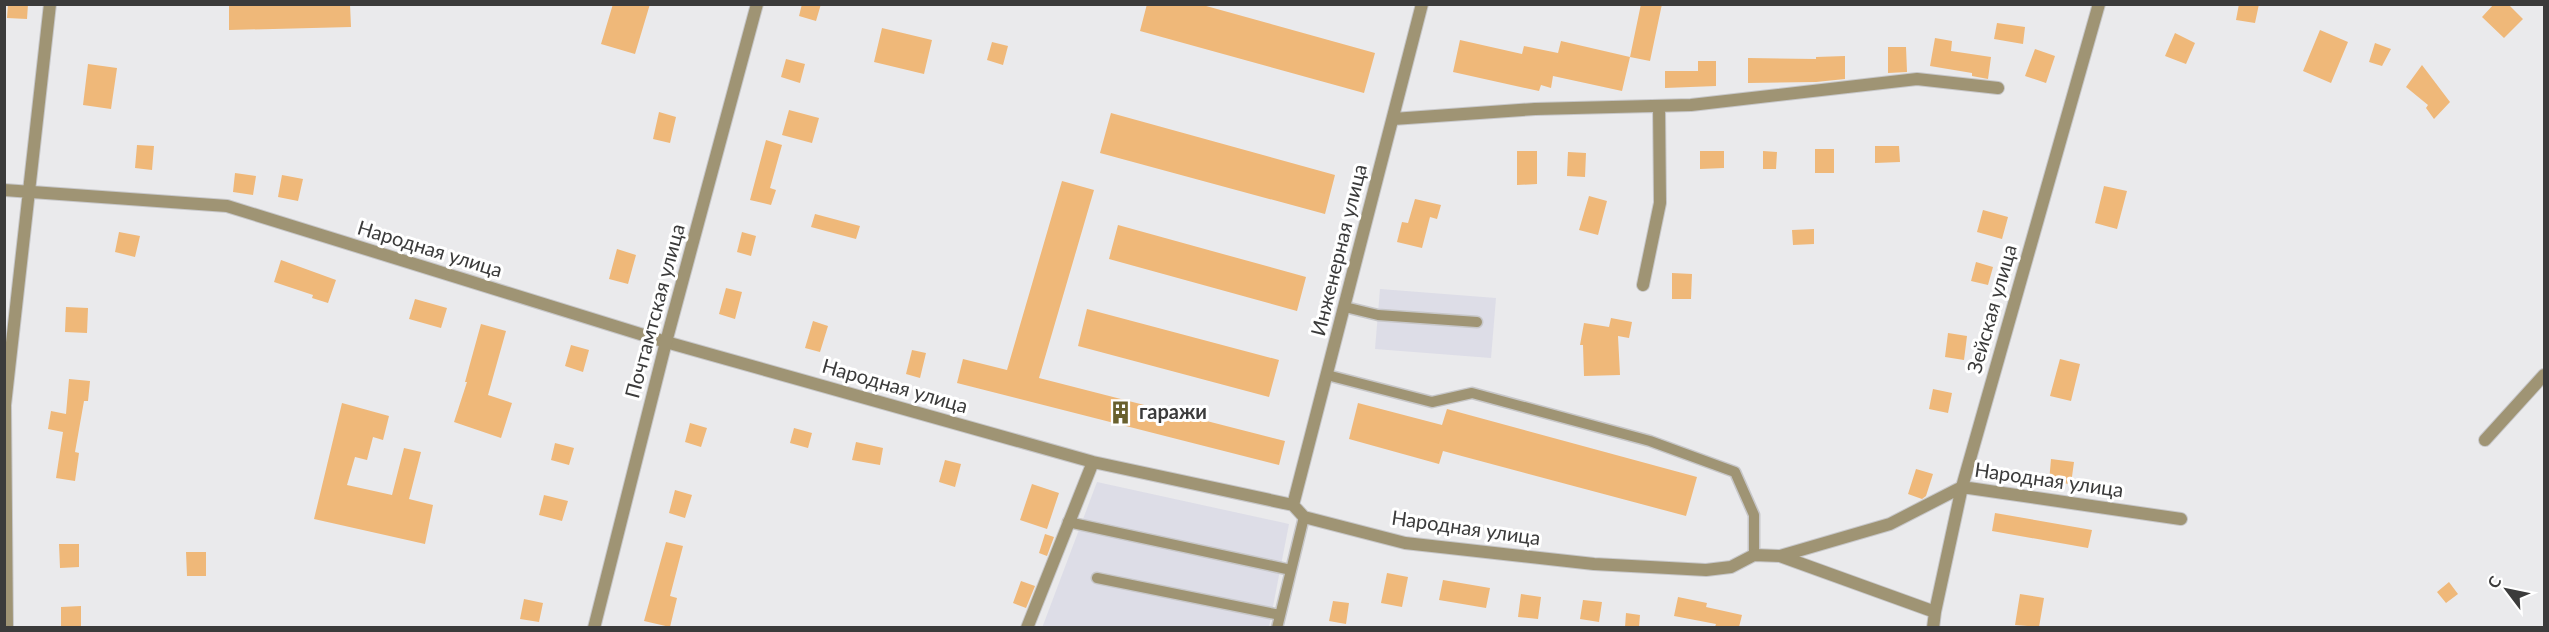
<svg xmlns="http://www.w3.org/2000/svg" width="2549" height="632" font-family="Lato,sans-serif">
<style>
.built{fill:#dddde7}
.building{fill:#efb879}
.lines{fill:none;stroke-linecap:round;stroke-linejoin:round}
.service-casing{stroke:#c7c7c9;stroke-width:13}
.minor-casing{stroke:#c7c7c9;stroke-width:14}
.tertiary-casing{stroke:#c7c7c9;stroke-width:14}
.service{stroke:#9f9474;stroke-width:10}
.minor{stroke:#9f9474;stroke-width:12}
.tertiary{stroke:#9f9474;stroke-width:12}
.labels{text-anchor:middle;stroke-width:6;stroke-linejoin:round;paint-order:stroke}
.street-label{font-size:20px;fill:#3b3b3b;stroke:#fff}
.poi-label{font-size:20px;font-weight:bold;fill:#3b3b3b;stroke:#fff;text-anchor:start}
</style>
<rect width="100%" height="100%" fill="#eaeaec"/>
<!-- built -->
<path class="built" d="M1380,289l116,9 -5,60 -116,-9z
M1097,482l192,42 -20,103 -227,1z"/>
<!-- building -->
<path class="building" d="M8,4h20l-1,15 -20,-1z
M229,4h121l1,23 -122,3z
M613,4h37l-15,50 -34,-10z
M802,4h19l-5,17 -17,-5z
M1147,4h52l176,49 -11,40 -224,-62z
M1641,4h21l-12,57 -20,-4z
M2239,4h20l-4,19 -19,-3z
M2494,4h14l15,15 -19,19 -22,-21z
M1997,23l28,4 -2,17 -29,-5z
M882,28l50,12 -8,34 -50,-12z
M2320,30l28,12 -17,41 -28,-12z
M2175,33l20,10 -9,21 -21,-8z
M1935,38l17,3 -1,10 40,6 -3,22 -16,-3v-3l-42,-7z
M1460,40l62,14 2,-8 34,7 3,-12 69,16 -8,34 -69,-15 -2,12 -10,-3 -2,6 -86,-19z
M992,42l16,4 -5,19 -16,-5z
M2375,43l16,6 -9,17 -13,-4z
M1888,47h18l1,25 -19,1z
M2035,49l20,7 -9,27 -21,-7z
M1845,56v23l-29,3 -68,1v-25l68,1v-2z
M786,59l19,5 -5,19 -19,-6z
M1698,61h18v25l-51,2v-17h33z
M88,64l29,4 -6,41 -28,-4z
M2422,65l28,37 -16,17 -8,-11 2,-3 -22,-18z
M789,110l30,8 -7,25 -30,-8z
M659,112l17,5 -6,26 -17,-4z
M1111,113l224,62 -10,39 -225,-61z
M766,140l16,5 -12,43 6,2 -5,15 -21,-5z
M137,145l17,1 -2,24 -17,-2z
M1875,146h24l1,16 -25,1z
M1815,149h19v24h-19z
M1517,151h20v33l-20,1z
M1700,151h24v17l-24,1z
M1763,151l14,1 -1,17h-13z
M1568,152l18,1 -1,24 -18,-1z
M235,173l21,3 -3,19 -20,-3z
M282,175l21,4 -5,22 -20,-4z
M1062,181l32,9 -55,188 246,63 -6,24 -322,-82 6,-24 44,11z
M2104,186l23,5 -10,38 -22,-6z
M1589,196l18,5 -9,34 -19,-5z
M1415,199l26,6 -4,14 -7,-2 -8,31 -25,-6 5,-20 6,1z
M1983,210l25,7 -6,22 -25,-7z
M815,214l45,12 -4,13 -45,-12z
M1118,225l188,52 -9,34 -188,-52z
M1814,229v15l-21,1 -1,-15z
M119,232l21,4 -5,21 -20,-5z
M742,232l14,4 -5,20 -14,-4z
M617,249l19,6 -8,29 -19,-5z
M281,260l55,20 -8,23 -16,-5 1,-3 -39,-13z
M1976,262l17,5 -5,18 -17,-4z
M1672,273l20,1 -1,25h-19z
M726,288l16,4 -7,27 -16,-5z
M415,299l32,9 -6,20 -32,-9z
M66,307l22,1 -1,25 -22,-1z
M1087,309l192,51 -10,37 -191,-51z
M1611,318l21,4 -3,16 -11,-2 2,39 -36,1 -1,-31h-3l4,-22 25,4z
M813,321l15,5 -8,26 -15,-4z
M481,324l25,7 -18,64 24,8 -11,35 -47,-16 13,-40h-2z
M1948,333l19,3 -3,24 -19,-3z
M571,345l18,5 -6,22 -18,-6z
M912,350l14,3 -6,25 -14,-4z
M2060,359l20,5 -9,37 -21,-5z
M69,379l21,2 -2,20h-4l-9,51 4,1 -4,28 -19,-3 7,-46 -15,-3 3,-18 15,3z
M1933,389l19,4 -4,20 -19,-4z
M342,403l47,13 -6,24 -10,-3 -6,23 -12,-3 -8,28 45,10 12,-47 17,4 -12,47 24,6 -8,39 -111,-25z
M1358,403l84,22 5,-16 250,68 -11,39 -243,-65 -4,13 -90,-25z
M690,423l17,5 -6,19 -16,-5z
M794,428l18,5 -4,15 -18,-5z
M856,442l27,6 -3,17 -28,-5z
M555,443l19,5 -5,17 -18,-5z
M2051,459l23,3 -3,22 -22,-2z
M945,460l16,4 -6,23 -16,-5z
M1916,469l17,5 -7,22 -4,3 -14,-5z
M1032,484l27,9 -12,36 -27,-9z
M675,490l17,5 -7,23 -16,-5z
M544,495l24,6 -6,20 -23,-6z
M1995,513l97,17 -4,18 -96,-17z
M1045,534l9,3 -7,19 -8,-3z
M666,542l17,4 -13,50 7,2 -7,29 -26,-6z
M59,544h20v23l-19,1z
M186,552h20v24h-19z
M1387,573l21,4 -6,30 -21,-4z
M1443,580l47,8 -4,20 -47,-8z
M1021,581l14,5 -9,22 -13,-5z
M2449,582l9,12 -12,9 -9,-11z
M1521,594l20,3 -3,22 -20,-2z
M2020,594l24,4 -5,29 -24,-2z
M1678,597l29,6 -1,4 36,8 -3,12h-24l1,-3 -42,-8z
M524,599l19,4 -4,19 -19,-3z
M1583,600l19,2 -3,20 -19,-3z
M1333,601l16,2 -3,21 -17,-3z
M81,606v21h-20v-20z
M1626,613l14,2 -1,12h-14z"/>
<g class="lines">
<defs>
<path id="service" d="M1345,307l33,8 99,7
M1327,375l105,27 40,-9 178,48 85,31 19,43v40
M1068,522l223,48
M1097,578l183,37
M1277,628l27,-111"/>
<path id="minor" d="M1393,119l142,-10 156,-4 226,-26 81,9
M4,190l223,16 439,136 427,120 200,43 11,12 101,26 189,21 112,6 25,-3 23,-12 26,1 110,-32 72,-37 219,32
M1643,285l17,-82 -1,-97
M2485,440l59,-65
M1293,505l129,-501
M1780,556l155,56
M7,628l-2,-223 45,-401
M1027,628l66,-166
M1933,628l2,-16 27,-125 137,-483"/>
<path id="tertiary" d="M594,628l72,-286 91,-338"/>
</defs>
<!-- service casing -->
<use href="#service" class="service-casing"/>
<!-- minor casing -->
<use href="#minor" class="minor-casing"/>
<!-- tertiary casing -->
<use href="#tertiary" class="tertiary-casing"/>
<!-- service -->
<use href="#service" class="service"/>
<!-- minor -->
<use href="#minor" class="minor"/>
<!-- tertiary -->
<use href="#tertiary" class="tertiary"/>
</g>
<!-- icons -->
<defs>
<symbol id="building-bare" viewBox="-9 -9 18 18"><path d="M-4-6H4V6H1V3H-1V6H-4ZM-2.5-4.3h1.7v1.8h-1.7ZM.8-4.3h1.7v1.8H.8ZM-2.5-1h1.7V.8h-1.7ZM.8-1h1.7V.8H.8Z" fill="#68602d" stroke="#fff" stroke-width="2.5" paint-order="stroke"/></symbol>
</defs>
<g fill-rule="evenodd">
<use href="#building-bare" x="1104" y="396" width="33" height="33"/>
</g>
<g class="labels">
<!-- street labels -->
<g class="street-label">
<text transform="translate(430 249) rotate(17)" y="7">Народная улица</text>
<text transform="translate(1339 250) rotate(-76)" y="7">Инженерная улица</text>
<text transform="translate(1992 309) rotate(-74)" y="7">Зейская улица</text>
<text transform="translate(655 311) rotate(-75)" y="7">Почтамтская улица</text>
<text transform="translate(895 386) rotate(16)" y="7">Народная улица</text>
<text transform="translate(2049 480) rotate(8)" y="7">Народная улица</text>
<text transform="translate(1466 528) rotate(8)" y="7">Народная улица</text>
</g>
<!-- poi labels -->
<g class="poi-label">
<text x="1139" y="419">гаражи</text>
</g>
</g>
<!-- border -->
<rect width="2549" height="632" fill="none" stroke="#3b3b3b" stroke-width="12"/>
<!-- north arrow -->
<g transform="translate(2507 590) rotate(302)" stroke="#ffffff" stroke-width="4.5" paint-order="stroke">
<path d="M0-4.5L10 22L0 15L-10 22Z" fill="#3b3b3b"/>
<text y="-9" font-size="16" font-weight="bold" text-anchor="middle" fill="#3b3b3b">С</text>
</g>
</svg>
